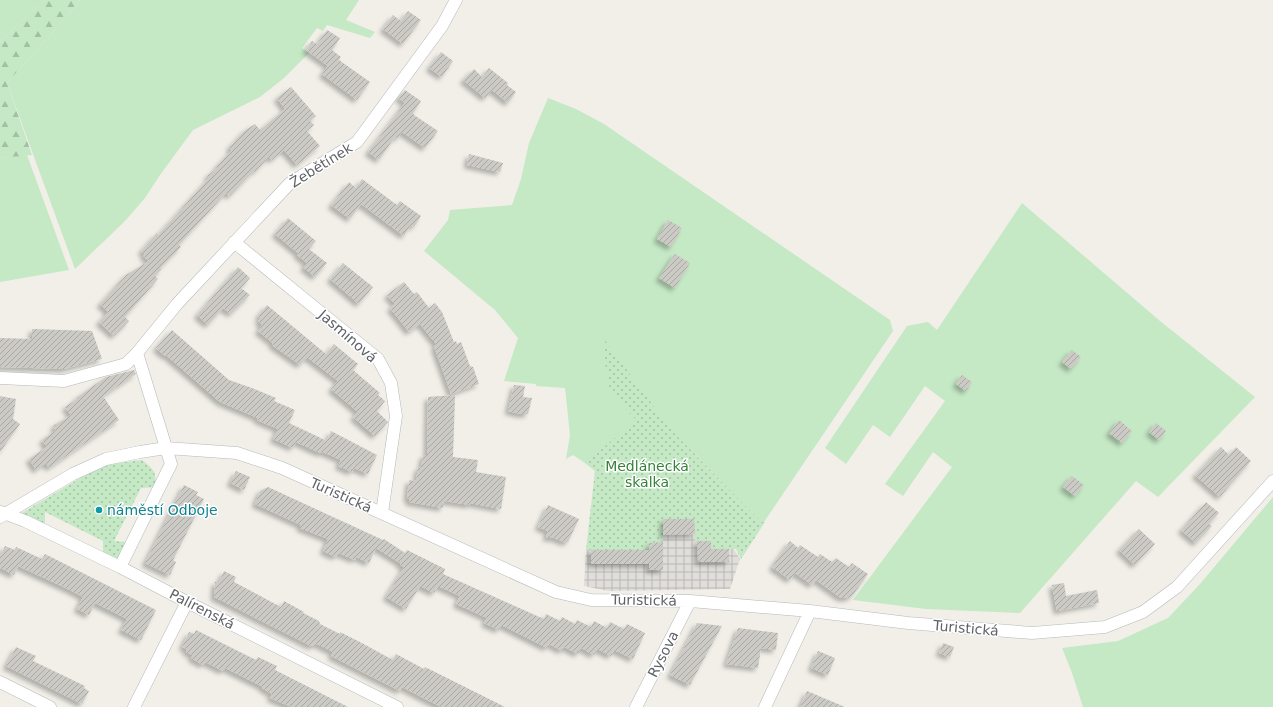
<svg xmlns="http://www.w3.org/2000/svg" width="1273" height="707" font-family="'DejaVu Sans',sans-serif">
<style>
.industrial{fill:url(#industrial-grid)}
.green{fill:#c5e8c5}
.forest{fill:url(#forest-firs)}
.park{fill:url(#park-dots)}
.building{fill:url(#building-hatch);filter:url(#shadow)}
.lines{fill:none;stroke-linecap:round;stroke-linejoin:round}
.minor-casing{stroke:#b5b8bc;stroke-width:13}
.minor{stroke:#fff;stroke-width:12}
.culture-dot{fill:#0f9aa8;stroke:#fff;stroke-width:1.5}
.labels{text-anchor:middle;stroke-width:3;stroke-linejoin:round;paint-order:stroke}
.street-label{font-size:14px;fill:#5f6368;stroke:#fff}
.park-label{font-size:14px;fill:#348238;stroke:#fff}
.culture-label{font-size:14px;fill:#0d838f;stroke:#fff;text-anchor:start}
</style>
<defs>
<pattern id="industrial-grid" width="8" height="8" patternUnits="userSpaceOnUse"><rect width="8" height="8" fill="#e0deda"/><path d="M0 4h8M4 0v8" fill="none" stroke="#b9b8b5"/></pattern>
<pattern id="forest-firs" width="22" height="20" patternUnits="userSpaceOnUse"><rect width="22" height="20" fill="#c5e8c5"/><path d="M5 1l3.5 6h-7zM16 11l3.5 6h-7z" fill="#a3c0a4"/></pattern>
<pattern id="park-dots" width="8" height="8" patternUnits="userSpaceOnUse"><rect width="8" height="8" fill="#c5e8c5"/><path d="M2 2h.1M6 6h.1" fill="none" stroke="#a3c0a4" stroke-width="1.8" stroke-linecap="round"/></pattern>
<pattern id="building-hatch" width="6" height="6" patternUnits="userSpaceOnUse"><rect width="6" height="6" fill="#cccac5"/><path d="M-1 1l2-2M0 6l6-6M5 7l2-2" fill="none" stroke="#a9a8a4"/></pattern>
<filter id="shadow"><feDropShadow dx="-3.5" dy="3.5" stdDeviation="2" flood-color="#0004"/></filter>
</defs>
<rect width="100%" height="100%" fill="#f1efe8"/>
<!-- industrial -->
<path class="industrial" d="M661,515l35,1 35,28 9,15 -10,30 -122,2 -24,-5 2,-36z"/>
<!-- green -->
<path class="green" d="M0,0h45l-16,14 -29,28z
M80,0h279l-13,20 29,12 -5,6 -43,-13 -4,6 -6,-3 -15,20 7,5 -25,25 -24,19 -67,33 -33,45 -15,23 -20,23 -50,48 -68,-186 63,-70z
M548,98l28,11 28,15 286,196 3,11 -129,191h-4l-64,-67 -2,2 -97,14 -24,-16 -7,4 4,-24 -5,-47 -29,-2v-2l-32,-3 14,-43 -23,-28 -71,-59 24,-31 2,-10 62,-5 9,-26 8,-36z
M27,155l42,115 -69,12v-124z
M1022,203l138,118 95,76 -97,100 -22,-16 -116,132 -94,-4 -73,-9 99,-133 -19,-15 -30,44 -18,-12 60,-83 -20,-15 -35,51 -17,-12 -27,39 -21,-16 82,-122 21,-4 9,8z
M1273,497v210h-190l-11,-34 -10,-25 56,-7 50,-23 32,-34z"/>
<!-- forest -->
<path class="forest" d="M45,0h35l-10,13 -63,70 25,72 -32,3v-116l29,-28z"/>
<!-- park -->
<path class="park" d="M604,339l68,92 89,91h4l-24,37 -5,-10h-25v-8h-16l-1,-21h-31v22l-14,1v12l-6,-5h-57l9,-79 -10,-8 51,-43 -26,-29 -6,-34z
M142,460c11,9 15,11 13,27l-14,1 -27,53 13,1 -11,19 -13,-7v-13l-58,-29v13l-23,-12 60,-36 28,-13z"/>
<!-- building -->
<path class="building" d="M408,11l13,9 -18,24 -20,-15 10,-14 8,6z
M327,30l13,8 -8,12 9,7 -2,3 31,22 -13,18 -35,-26 6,-8 -22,-16 6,-9 5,3z
M441,52l12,9 -11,16 -13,-9z
M489,68l19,15 -1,2 9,7 -8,11 -16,-13 -7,8 -22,-18 11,-11 8,8z
M291,87l25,29 -6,5 4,4 -7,6 13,15 -23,19 -13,-15 -12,10 -3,-3 -14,15 -1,-1 -24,25 -4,-3 -47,52 2,2 -21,21 2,1 -7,7 3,3 -33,38 4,4 -15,15 -15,-14 9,-10 -8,-8 26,-29 23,-14 -6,-5 2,-2 -4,-3 16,-18 1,2 51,-57 -2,-2 10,-8 -1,-1 16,-17 -3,-2 15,-17 11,-7 5,6 25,-21 -8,-11z
M405,90l16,11 -8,12 1,2 24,16 -13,17 -23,-16 -4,6 -3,-1 -16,23 -11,-8 37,-49 -7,-5z
M469,154l34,9 -3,9 -33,-7z
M362,179l35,26 3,-4 21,15 -7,11 -3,-2 -7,11 -43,-32 -11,15 -19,-14 18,-23 7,6z
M288,218l28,23 -7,8 18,14 -12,14 -12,-10 4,-4 -10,-8 2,-1 -24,-20z
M668,220l14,8 -11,19 -14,-8z
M675,254l15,9 -15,25 -16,-10z
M343,263l30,24 -14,17 -29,-25z
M238,267l12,11 -9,10 9,7 -19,19 -8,-6 -15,17 -11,-10z
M404,282l10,12 3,-2 12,16 6,-5 7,9 12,30 2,-1 1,3 4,-2 9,24 3,1 6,17 -28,10 -17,-48 3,-1 -17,-21 -11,8 -19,-24 5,-4 -8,-9z
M267,305l59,49 8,-10 24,20 -5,6 27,23 -2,2 7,6 -8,10 11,11 -13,14 -22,-19 5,-5 -27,-23 7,-8 -31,-24 -7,8 -28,-20 1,-2 -15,-12 4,-6 -4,-4 3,-3 -3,-2z
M32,329l60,2 10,28 -38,10 -64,-2v-29l32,1z
M172,330l57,50 23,8 24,10 -2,3 21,9 -6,13 38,18 4,-10 46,24 -9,19 -14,-6 -2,4 -14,-6 3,-6 -18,-8 -3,1 -24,-11 -3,6 -20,-9 5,-10 -21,-9 1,-2 -38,-16 -54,-47 -1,1 -9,-8z
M1072,350l9,7 -10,12 -9,-7z
M134,370l2,4 -33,22 16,24 -70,48 -3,-5 -10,7 -7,-11 18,-12 -5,-7 14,-10 -3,-4 18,-11 -6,-8 12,-8 -1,-1 30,-21z
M962,375l10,7 -6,9 -10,-7z
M514,385l11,1 -2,11 9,1 -4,16h-8l-12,-3z
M455,395l-2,62 25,3 -2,12 30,5 -5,32 -31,-6v2l-26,-4 -1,7 -34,-6v-3l-2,-1 2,-18 7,1 2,-14 3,1 2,-13h4l1,-58z
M0,396l16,3 -3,20 7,5 -20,28z
M1119,420l13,11 -10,12 -13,-10z
M1156,423l10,8 -7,9 -10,-8z
M1221,447l8,8 7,-8 15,14 -31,36 -25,-22z
M236,471l14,6 -6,13 -14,-7z
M1072,476l12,9 -9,11 -12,-9z
M184,485l14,7 -2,3 8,4 -31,61 3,2 -6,13 -25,-12z
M268,487l115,53 1,-1 21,14 2,-3 38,19 -2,5 101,45 2,-5 14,7 2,-4 13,7 2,-4 14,7 3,-6 13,7 3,-6 14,7 3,-5 18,9 -12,26 -19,-9 -3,6 -14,-7 -3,6 -13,-7 -3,6 -14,-7 -2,4 -13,-7 -2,4 -46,-23 -2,5 -15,-7 3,-5 -31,-14 4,-8 -22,-10 -4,7 -14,-7 -14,23 -20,-12 18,-30 -4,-2v-2l-24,-15 -7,15 -13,-6 -1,3 -17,-7 -2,4 -13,-6 5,-12 -28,-11 1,-3 -46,-21 5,-13z
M1206,502l13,11 -10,11 3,2 -16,17 -15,-13z
M548,505l31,14 -11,23h-4l-10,-4h-8l2,-7 -10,-4z
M663,519h31l1,15 -32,1z
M1139,529l16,15 -20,21 -16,-15z
M697,541h14v8h18v13h-31z
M790,541l8,7 2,-3 18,12 2,-3 12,8 4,-4 13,9 3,-4 16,11 -15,21 -5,3h-7l-25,-18 -4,5 -17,-12 -5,7 -18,-13z
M663,542v28h-14v-6h-58v-14h58v-7z
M5,546l10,4 1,-3 26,12 3,-5 111,56 -15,30 -20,-10 6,-11 -32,-16 -6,12 -12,-6 6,-12 -13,-7 -52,-24 -4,9 -14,-7v-11z
M224,571l12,6 -2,5 47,25 3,-6 20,11 -1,1 16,8 1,3 20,10v-2l18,9 35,19 3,-6 28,15 1,-2 80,40h-64l-39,-20 -2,4 -69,-35 2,-4 -16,-8 -6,2 -97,-49 1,-15h4z
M1064,583l2,13 31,-6 2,13 -42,8 -5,-26z
M697,623l25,3 -32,59 -20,-10z
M738,628l40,5 -2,17 -15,-2 -3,20 -32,-4z
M196,630l60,30 2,-3 19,9 -2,4 73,37h-57l-21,-9 2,-4 -10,-6 1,-1 -38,-19 -2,3 -18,-9 -2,3 -12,-7 2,-3 -7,-3 1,-3 -5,-2 7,-15 5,2z
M943,643l11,4 -4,10 -11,-4z
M16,647l20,9 -3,5 52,25 -1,2 5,3 -7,13 -76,-38z
M818,651l17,7 -7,17 -17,-7z
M807,691l38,16h-45z"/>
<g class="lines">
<defs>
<path id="minor" d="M234,242l144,117 13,24 5,33 -14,97
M137,353l40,-49 113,-121 67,-41 85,-116 14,-26
M0,378l64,3 62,-17 11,-11 34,111 -51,103
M1,512l24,9 95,46 67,35 210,105
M0,517l73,-43 33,-15 34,-7 26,-4 71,5 45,15 274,124 35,8 99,1 120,10 98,12 124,10 73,-6 38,-15 34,-25 96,-106
M0,682l50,25
M134,707l53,-105
M636,707l54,-106
M765,707l45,-96"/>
</defs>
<!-- minor casing -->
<use href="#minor" class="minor-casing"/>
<!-- minor -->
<use href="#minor" class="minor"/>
</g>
<!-- markers -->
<circle class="culture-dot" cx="99" cy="510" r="4"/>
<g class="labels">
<!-- street labels -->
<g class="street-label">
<text transform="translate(321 165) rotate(-32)" y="5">Žebětínek</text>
<text transform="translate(348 336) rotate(41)" y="5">Jasmínová</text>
<text transform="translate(341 495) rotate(24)" y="5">Turistická</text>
<text transform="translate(644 600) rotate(1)" y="5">Turistická</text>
<text transform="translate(202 609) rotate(27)" y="5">Palírenská</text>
<text transform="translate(966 628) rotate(5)" y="5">Turistická</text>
<text transform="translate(663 654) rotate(-63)" y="5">Rysova</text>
</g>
<!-- park labels -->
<g class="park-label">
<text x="647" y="471">Medlánecká<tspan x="647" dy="16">skalka</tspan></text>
</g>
<!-- culture labels -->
<g class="culture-label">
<text x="107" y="515">náměstí Odboje</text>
</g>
</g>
</svg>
